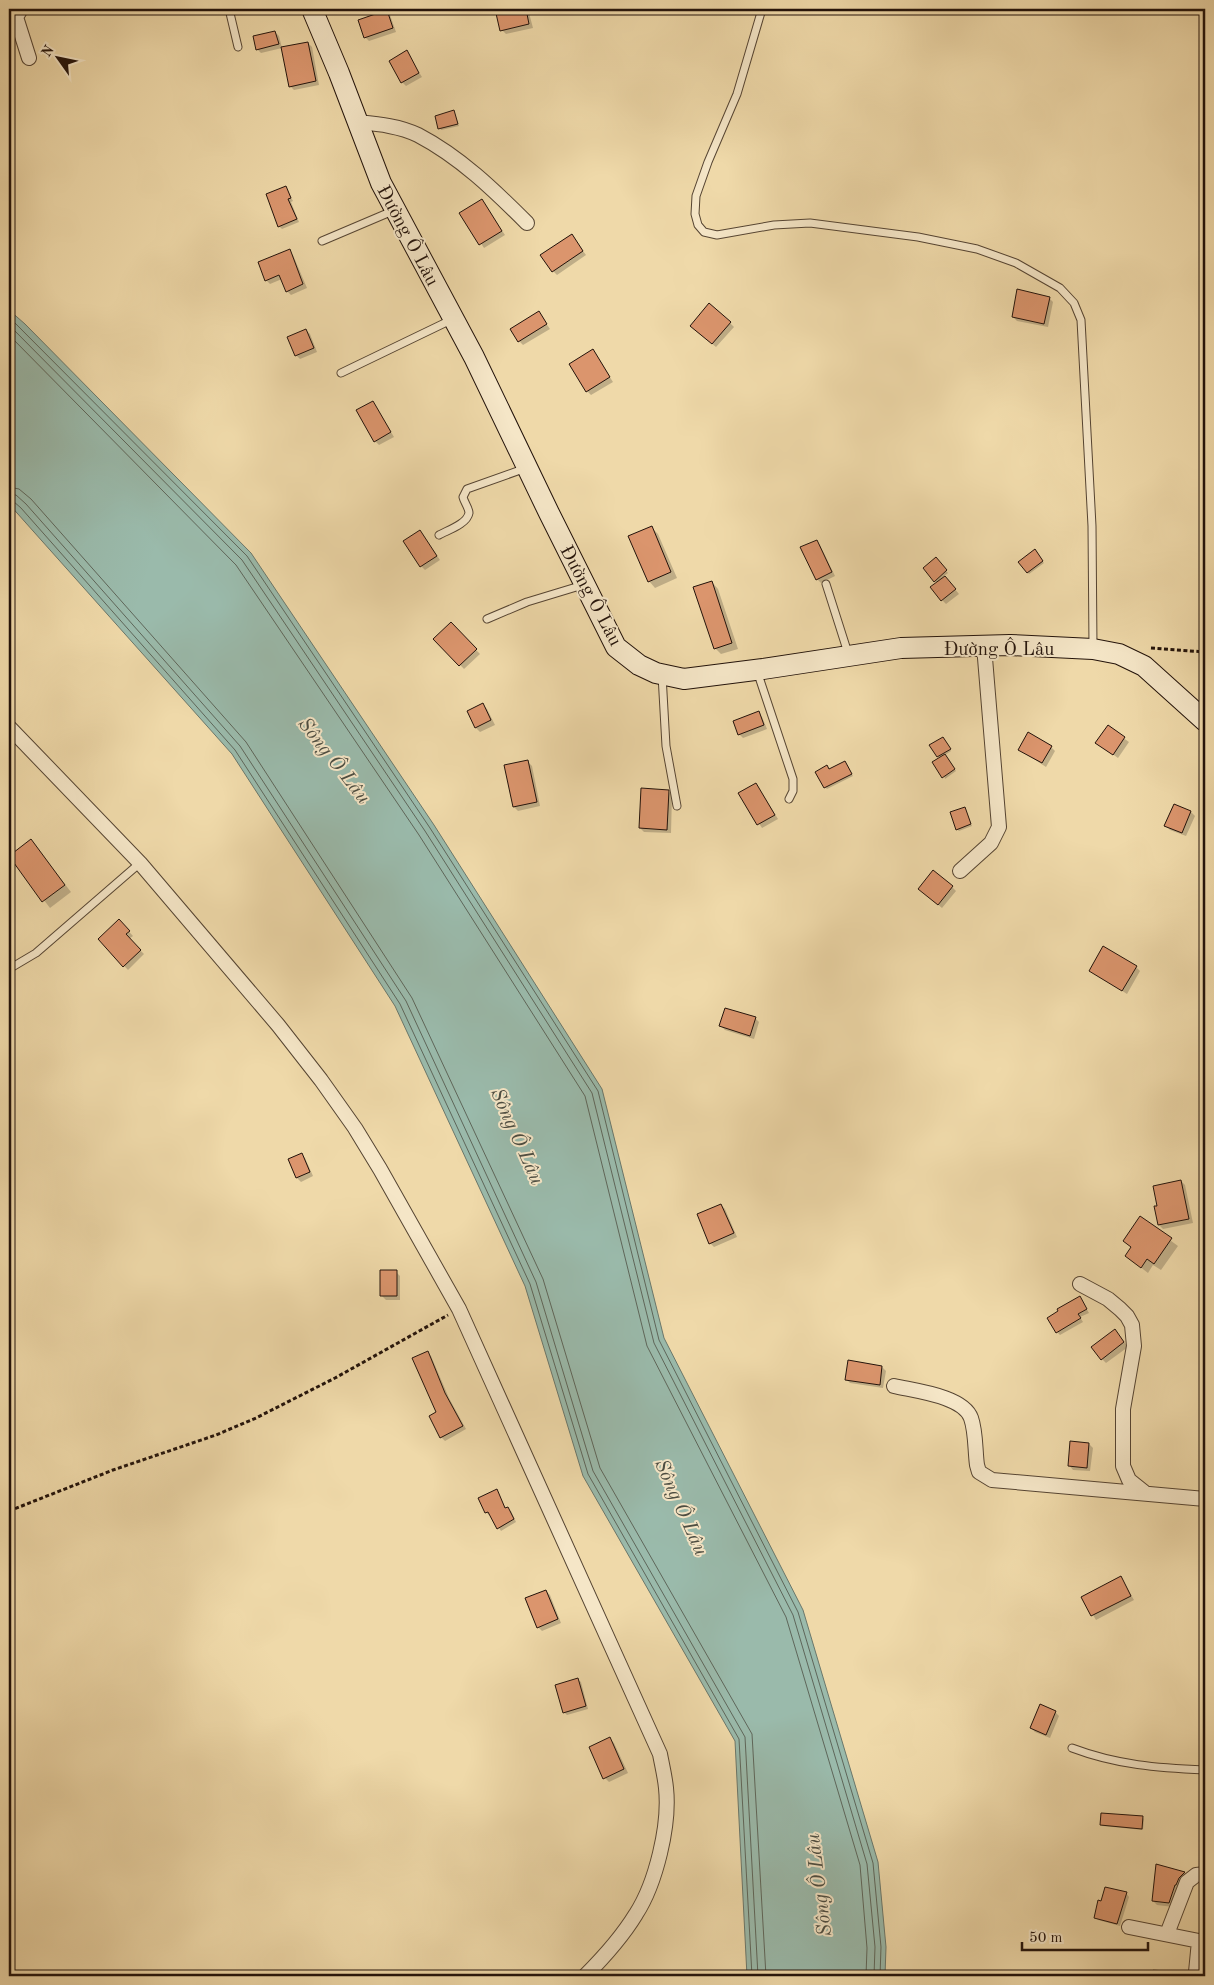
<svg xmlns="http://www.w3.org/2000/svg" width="1214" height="1985" font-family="'Old Standard TT',serif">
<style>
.water{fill:#9abaab;stroke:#6a776b}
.shadow{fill:#0003}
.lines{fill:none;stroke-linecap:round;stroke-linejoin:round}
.shore{stroke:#5e665a;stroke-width:1}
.building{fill:#db956d;stroke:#22120a}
.service-casing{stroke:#554432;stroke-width:9}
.minor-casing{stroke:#554432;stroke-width:16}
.secondary-casing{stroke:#22120a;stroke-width:22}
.path{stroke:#22120a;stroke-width:3;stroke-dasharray:4 2.5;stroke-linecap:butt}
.service{stroke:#f5e6c7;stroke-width:7}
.minor{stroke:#f5e6c7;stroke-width:14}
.secondary{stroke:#f5e6c7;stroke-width:20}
.labels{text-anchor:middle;stroke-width:4;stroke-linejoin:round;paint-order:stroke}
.street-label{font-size:19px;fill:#22120a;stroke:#f5e6c7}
.water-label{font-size:20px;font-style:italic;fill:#4c4d42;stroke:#f5e6c7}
</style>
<rect width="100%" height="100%" fill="#efd9a9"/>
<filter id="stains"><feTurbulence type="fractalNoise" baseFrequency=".004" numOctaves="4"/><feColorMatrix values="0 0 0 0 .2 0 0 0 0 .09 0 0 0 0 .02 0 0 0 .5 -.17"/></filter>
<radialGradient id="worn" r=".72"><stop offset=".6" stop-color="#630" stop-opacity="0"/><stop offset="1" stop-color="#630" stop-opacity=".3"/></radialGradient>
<!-- water -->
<path class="water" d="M9,310l16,14 226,229 183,272 168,264 62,249 139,272 75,252 8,85 -1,29h-138l-12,-235 -152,-265 -58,-190 -130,-280 -163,-252 -223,-250z"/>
<!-- shadow -->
<path class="shadow" d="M496,9h32l5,19 -27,6 -4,-4z
M386,11l4,4 6,17 -27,9 -4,-4z
M275,32l4,4 3,12 -21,5 -4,-4z
M308,43l4,4 7,38 -25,5 -4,-4z
M406,52l16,25 -16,9 -4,-4z
M454,112l5,14 -18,4 -5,-14z
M286,188l7,13 -2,1 8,20 -17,7 -3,-3z
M481,200l24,35 -21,13 -23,-35z
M572,236l14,19 -29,20 -4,-4z
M289,251l4,4 14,33 -16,7 -4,-4 -5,-12 -12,5 -4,-4z
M1049,298l4,4 -5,25 -31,-6 -4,-4z
M539,313l11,16 -27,16 -4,-4z
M730,323l4,4 -18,20 -21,-17z
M306,330l4,4 7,18 -17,7 -4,-4z
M593,351l20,31 -22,13 -4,-4z
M373,402l21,35 -15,8 -4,-4z
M651,527l7,7 19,44 -22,10 -6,-7z
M420,531l20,29 -15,10 -4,-4z
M816,541l4,4 15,31 -14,7 -4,-4z
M1036,553l8,10 -15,11 -9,-12z
M936,559l12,14 -4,3 15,18 -13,10 -4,-4 -5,-17 -2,-2z
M712,582l6,7 20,60 -17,5 -6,-6z
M451,624l29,30 -16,15 -29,-30z
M483,705l4,4 8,16 -15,7 -4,-4 -7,-16z
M758,713l4,4 5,12 -24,9 -4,-4z
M1108,727l21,15 -11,16 -21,-15z
M944,740l7,11 -6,4 11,16 -11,8 -5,-21 -9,-12z
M1051,747l4,4 -9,16 -26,-17z
M528,762l4,4 8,40 -22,5 -4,-4 -8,-41z
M845,762l8,14 -26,13 -2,-2 4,-17z
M756,784l22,35 -16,9 -22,-34z
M668,791l4,4 -1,38 -27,-1 -4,-4z
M1174,805l17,7 4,4 -9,20 -16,-6 -4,-4z
M966,810l6,16 -13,5 -2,-2z
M31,841l40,51 -21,16 -40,-52z
M952,887l4,4 -14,17 -18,-15z
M119,921l14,15 -4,3 15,15 -16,16 -29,-31z
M1136,967l4,4 -13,23 -37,-24z
M755,1018l4,4 -5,17 -29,-9 -4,-4z
M301,1154l4,4 8,18 -12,6 -4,-4 -8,-18z
M1181,1181l4,4 8,38 -30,6 -4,-4 -3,-18z
M721,1205l4,4 12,28 -23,10 -4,-4z
M1140,1218l38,28 -17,24 -8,-5 -5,8 -22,-17 6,-8 -7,-7z
M396,1272l4,4v24h-14l-4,-4z
M1082,1301l7,12 -9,4 3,5 -23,13 -3,-3z
M1119,1335l9,12 -22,16 -4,-4z
M428,1353l3,3 18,42 17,31 -21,12 -4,-4z
M882,1367l4,4 -3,17 -33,-5 -4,-4z
M1089,1444l4,4 -3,23 -17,-1 -4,-5z
M497,1491l9,18 5,2 5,11 -15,9 -11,-17 -1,1 -3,-3z
M1121,1578l13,22 -38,20 -13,-22z
M546,1591l4,4 11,28 -19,8 -4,-4z
M577,1679l4,3 7,27 -21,6 -3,-3z
M1055,1712l4,4 -9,22 -15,-6 -4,-4z
M610,1739l4,4 14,30 -19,9 -4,-4z
M1143,1818l1,1 -1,11 -40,-4 -2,-1z
M1157,1866l28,7 3,4 -15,30 -16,-2 -4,-4z
M1126,1893l3,4 -9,29 -22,-6 -3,-3 7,-15z
M1153,1969l17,3 4,4h-22z
M498,1972l11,4h-13z
M1101,1975l15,1h1h-16z"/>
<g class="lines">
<!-- shore -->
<path class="shore" d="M9,317l238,239 183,272 168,263 61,249 139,272 75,251 8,84 -1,29
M9,325l233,235 183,271 167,262 62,250 139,272 74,249 8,83 -1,29
M9,335l227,230 183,270 166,261 62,250 139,271 74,248 7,83 -1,28
M9,487l10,2 12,10 215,243 166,256 131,281 57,189 152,266 14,242
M9,494l7,1 10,9 214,242 166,255 130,281 57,189 152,266 13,239
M9,500l4,1 8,7 214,242 165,254 130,280 58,190 151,265 13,237"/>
</g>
<!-- building -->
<path class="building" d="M495,9h31l3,15 -29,7z
M387,10l6,18 -29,10 -6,-18z
M275,31l4,13 -23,6 -3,-14z
M308,42l8,39 -27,6 -8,-40z
M407,50l12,23 -18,10 -12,-22z
M454,110l4,14 -20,5 -3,-13z
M286,186l5,12 -3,1 9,20 -19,8 -12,-33z
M482,199l20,32 -23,14 -20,-32z
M572,234l11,17 -31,21 -12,-17z
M290,249l13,35 -17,8 -7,-17 -14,6 -7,-19z
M1017,289l33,8 -6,27 -32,-7z
M709,303l22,19 -19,22 -22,-18z
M539,311l8,13 -29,18 -8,-13z
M306,329l8,19 -19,8 -8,-19z
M593,349l17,28 -24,15 -17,-28z
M373,401l18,31 -17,10 -18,-32z
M652,526l19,46 -23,10 -20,-46z
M420,530l17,26 -17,11 -17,-26z
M817,540l15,32 -16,8 -16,-33z
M1035,549l8,12 -16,12 -9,-11z
M936,557l11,13 -13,12 -11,-14z
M945,576l11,13 -15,12 -11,-14z
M712,581l20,62 -18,6 -21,-62z
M451,622l26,27 -18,17 -26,-27z
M483,703l8,17 -16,8 -8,-17z
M759,711l5,14 -26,10 -5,-14z
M1108,725l17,12 -12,18 -18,-12z
M1028,732l24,14 -10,17 -24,-13z
M943,737l8,12 -14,8 -8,-12z
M945,754l10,15 -13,9 -10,-16z
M528,760l9,42 -24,5 -9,-42z
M845,761l7,13 -28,14 -9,-16 12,-7 2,4z
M756,783l19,32 -18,10 -19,-32z
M641,788l28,2 -2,40 -28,-2z
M1174,804l17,7 -9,22 -18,-7z
M965,807l6,17 -15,6 -6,-18z
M31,839l34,46 -23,17 -33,-46z
M933,870l20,16 -15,19 -20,-16z
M119,919l11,12 -4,3 15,16 -18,17 -25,-28z
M1103,946l34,20 -15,25 -33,-20z
M725,1008l31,9 -6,19 -31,-10z
M302,1153l8,19 -14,6 -8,-19z
M1181,1180l8,39 -31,6 -4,-19h3l-4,-20z
M721,1204l13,29 -25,11 -12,-30z
M1140,1216l32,22 -18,26 -7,-5 -6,9 -16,-12 6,-9 -8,-6z
M380,1270h17v26h-17z
M1080,1296l7,13 -9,5 3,4 -25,15 -9,-15 11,-7 -1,-2z
M1115,1329l9,13 -23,18 -10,-13z
M428,1351l17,42 18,33 -23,12 -11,-22 7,-4 -24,-54z
M848,1360l34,6 -2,19 -35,-5z
M1070,1441l19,2 -2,25 -19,-2z
M497,1489l8,19 3,-1 6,12 -17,10 -9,-17 -3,1 -7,-15z
M1121,1576l10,20 -40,20 -10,-19z
M546,1590l12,29 -21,9 -12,-30z
M578,1678l8,28 -23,7 -8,-28z
M1040,1704l16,7 -10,24 -16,-7z
M610,1737l14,32 -21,10 -14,-32z
M1101,1813l42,3 -1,13 -42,-4z
M1156,1864l29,8 -6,6 -3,7h-1l-6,18 -17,-2z
M1105,1887l22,5 -10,32 -23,-6 4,-18 3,1z"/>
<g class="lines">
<defs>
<path id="service" d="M229,9l9,38
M762,9l-25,85 -29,68 -12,34 -1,18 3,11 6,7 13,3 57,-10 36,-2 108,14 59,12 39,14 44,25 14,15 7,17 11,206 1,121
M322,241l73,-31
M341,373l112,-54
M439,535c9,-5 28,-11 30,-22 0,-5 -5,-11 -6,-16l4,-8 59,-21
M826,584l22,69
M487,619l40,-17 56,-17
M757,671l36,108v12l-4,8
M662,675l4,71 11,60
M9,969l27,-16 104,-90
M1072,1748c45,17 86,20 133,22"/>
<path id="minor" d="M21,9l-5,8 13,41
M358,122c20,2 42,4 60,13 42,22 76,55 109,88
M9,727l131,136 138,162 43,55 34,48 25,41 79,140 201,445c2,11 5,23 6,34 4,37 -10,95 -30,126 -14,23 -32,43 -51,62
M960,871l31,-28 8,-16 -15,-181
M1080,1284l28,15 12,10 7,7 5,9 2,21 -11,63v57l6,14 15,12
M894,1386c21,5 69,10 77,32 5,14 4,33 6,47l2,7 13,8 213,19
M1129,1927l70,14 -3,31 1,4
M1167,1934l20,-52 9,-7 9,-1"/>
<path id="secondary" d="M312,9l27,64 42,110 93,174 75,156 67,134 23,18 17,8 28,6 79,-10 138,-21 109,-3 83,4 26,5 25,12 61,55"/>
</defs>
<!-- service casing -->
<use href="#service" class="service-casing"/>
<!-- minor casing -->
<use href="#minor" class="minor-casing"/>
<!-- secondary casing -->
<use href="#secondary" class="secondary-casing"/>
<!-- path -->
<path class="path" d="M1151,648l54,4
M9,1511l104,-41 103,-35 40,-17 79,-40 113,-63"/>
<!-- service -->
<use href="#service" class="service"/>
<!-- minor -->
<use href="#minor" class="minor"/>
<!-- secondary -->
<use href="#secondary" class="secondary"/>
</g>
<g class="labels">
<!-- street labels -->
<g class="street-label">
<text transform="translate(409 235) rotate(62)" y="7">Đường Ô Lâu</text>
<text transform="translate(592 595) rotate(62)" y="7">Đường Ô Lâu</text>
<text x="999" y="655">Đường Ô Lâu</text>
</g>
<!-- water labels -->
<g class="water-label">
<text transform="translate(335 760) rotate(52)" y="7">Sông Ô Lâu</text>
<text transform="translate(518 1136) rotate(66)" y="7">Sông Ô Lâu</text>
<text transform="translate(682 1507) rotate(66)" y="7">Sông Ô Lâu</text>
<text transform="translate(818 1885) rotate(-97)" y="7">Sông Ô Lâu</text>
</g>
</g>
<!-- margin -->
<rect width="1214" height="1985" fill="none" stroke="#efd9a9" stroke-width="30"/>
<rect x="10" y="10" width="1194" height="1965" fill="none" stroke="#22120a" stroke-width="2.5"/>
<rect x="15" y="15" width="1184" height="1955" fill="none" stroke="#22120a"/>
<!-- north arrow -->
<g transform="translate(58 58) rotate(303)" stroke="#f5e6c7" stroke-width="4" paint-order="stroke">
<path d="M0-4L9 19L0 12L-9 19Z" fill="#22120a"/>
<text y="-8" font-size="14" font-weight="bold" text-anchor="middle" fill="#22120a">N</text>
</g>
<!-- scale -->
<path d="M1022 1942v8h126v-8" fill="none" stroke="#22120a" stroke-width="2.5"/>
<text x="1029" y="1942" font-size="15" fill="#22120a" stroke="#f5e6c7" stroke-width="4" paint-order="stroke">50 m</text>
<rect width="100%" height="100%" filter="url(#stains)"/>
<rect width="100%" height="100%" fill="url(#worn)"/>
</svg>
